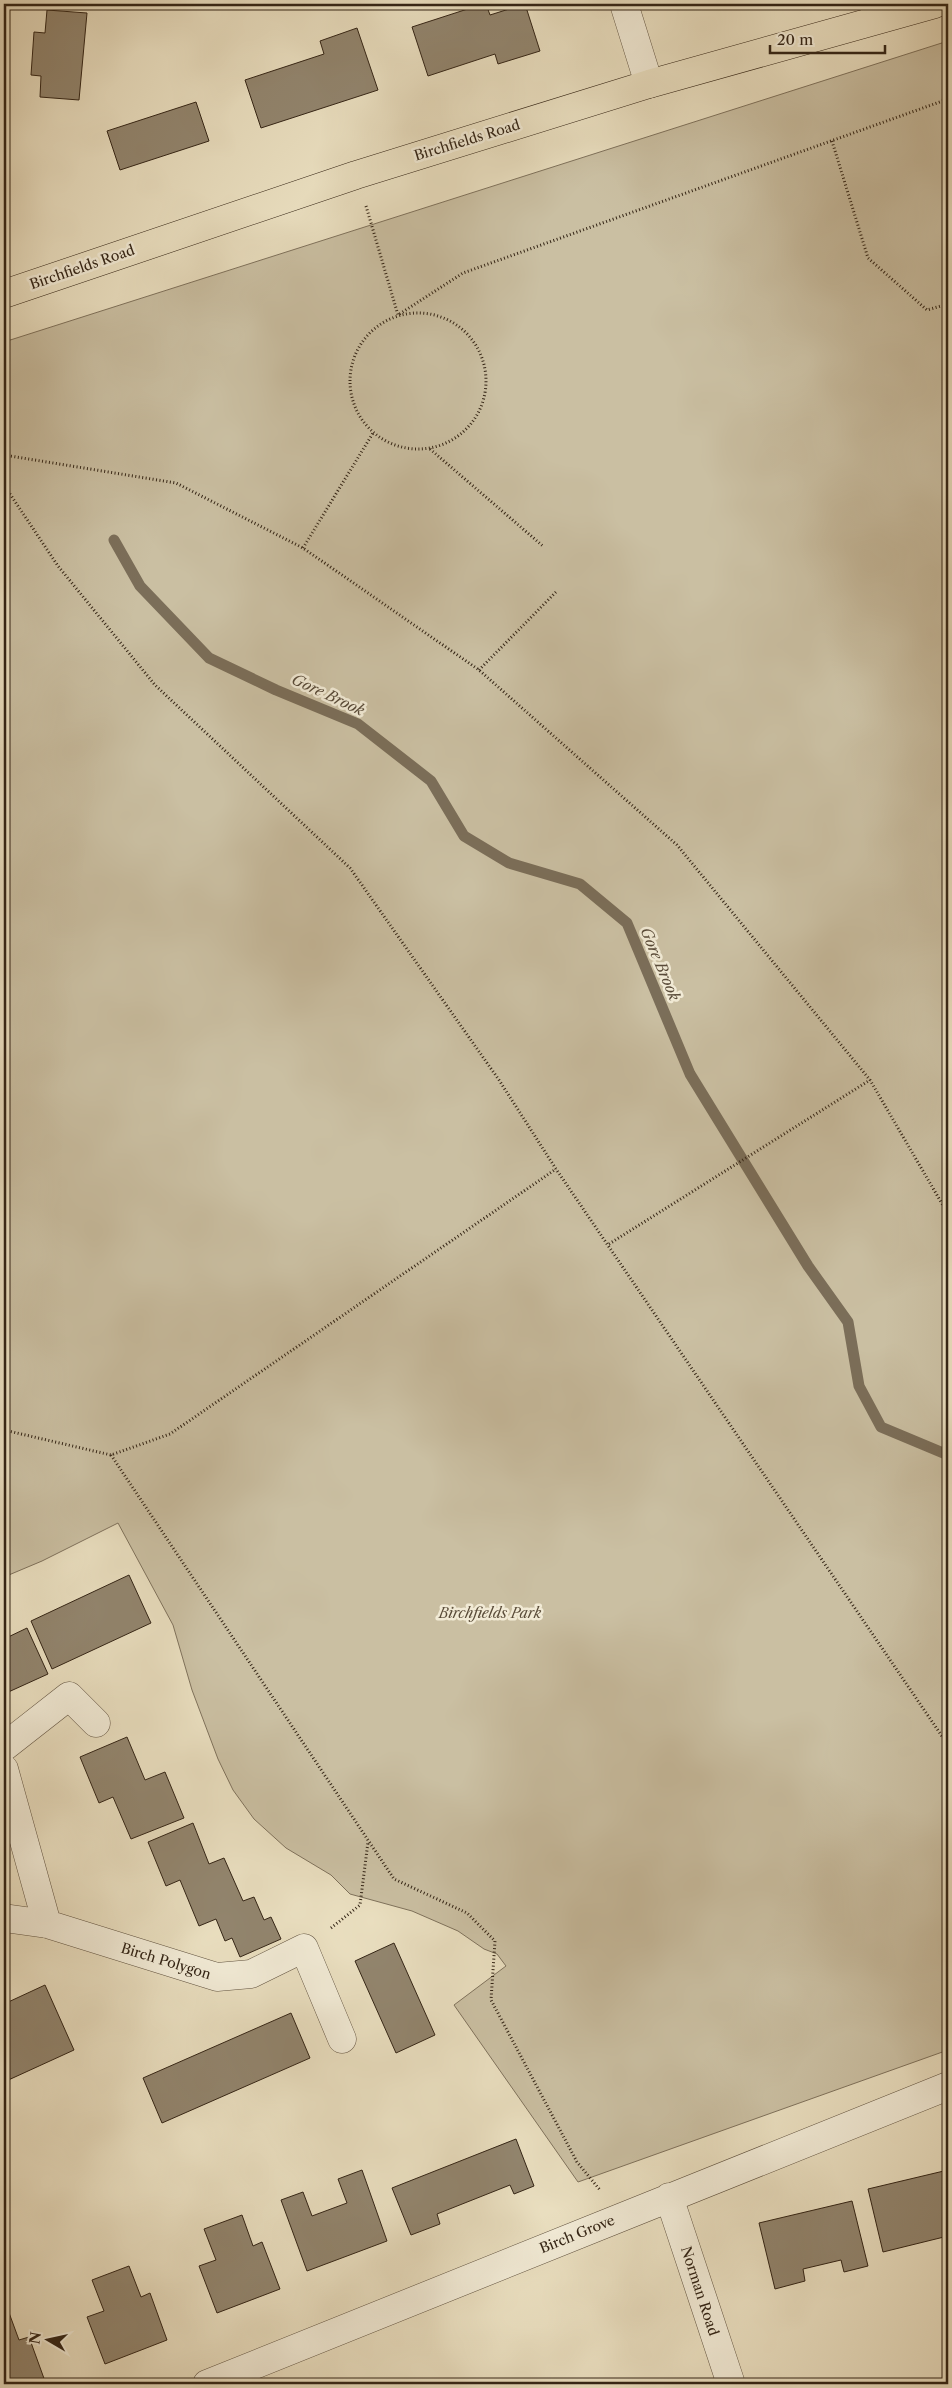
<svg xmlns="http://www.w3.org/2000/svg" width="952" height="2388" font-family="'Libre Caslon Text',serif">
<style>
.green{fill:#cabfa2;stroke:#7f725c}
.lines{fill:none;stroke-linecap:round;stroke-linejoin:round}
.stream{stroke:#7b6e59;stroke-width:11}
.building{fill:#92856e;stroke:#342516}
.minor-casing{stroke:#615340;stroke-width:29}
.highway-casing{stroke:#342516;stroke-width:29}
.path{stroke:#342516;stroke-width:3;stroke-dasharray:1 2.5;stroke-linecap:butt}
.minor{stroke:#f1ead5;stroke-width:28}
.highway{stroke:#e9debf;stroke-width:28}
.labels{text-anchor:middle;stroke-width:5;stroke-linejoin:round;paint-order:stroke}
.street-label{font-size:14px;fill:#342516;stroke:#f1ead5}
.park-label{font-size:14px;font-style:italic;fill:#5a4c39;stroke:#f1ead5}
.water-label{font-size:15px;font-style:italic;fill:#584a38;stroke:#f1ead5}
</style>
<rect width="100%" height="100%" fill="#e9debf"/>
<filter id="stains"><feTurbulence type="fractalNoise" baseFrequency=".004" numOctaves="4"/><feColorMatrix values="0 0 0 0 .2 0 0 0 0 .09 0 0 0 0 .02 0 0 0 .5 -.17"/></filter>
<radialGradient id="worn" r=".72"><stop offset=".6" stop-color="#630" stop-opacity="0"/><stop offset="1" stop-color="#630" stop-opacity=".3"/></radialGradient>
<!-- green -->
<path class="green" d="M948,41v2009l-370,132 -124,-177 52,-39 -9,-12 -13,-5 -26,-18 -46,-20 -62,-17 -19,-19 -45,-27 -32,-29 -21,-29 -15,-31 -26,-69 -19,-65 -55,-102 -76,38 -38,16v-1235z"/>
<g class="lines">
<!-- stream -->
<path class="stream" d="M114,540l26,46 69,72 67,32 82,34 73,57 33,55 45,27 71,21 47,39 63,151 118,192 40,56 11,64 22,41 67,28"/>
</g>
<!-- building -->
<path class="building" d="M483,4h3l4,11 35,-11 15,47 -42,13 -3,-10 -67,22 -16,-49z
M47,10l40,3 -8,87 -39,-3 1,-21 -10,-1 3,-43 11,1z
M357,28l21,62 -117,38 -16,-48 79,-26 -4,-13z
M196,102l13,39 -89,29 -13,-39z
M129,1575l22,48 -99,46 -21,-48z
M27,1628l21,46 -44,20v-55z
M127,1737l18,43 20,-8 19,46 -53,21 -18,-42 -14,6 -19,-46z
M193,1823l16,41 15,-6 19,43 11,-4 10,23 7,-3 10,22 -41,18 -8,-19 -7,3 -9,-22 -17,7 -19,-46 -14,6 -18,-44z
M394,1943l41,92 -39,18 -41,-92z
M45,1985l29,65 -70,32v-78z
M291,2013l19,45 -148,65 -19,-45z
M516,2139l18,47 -20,8 -4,-9 -73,29 3,10 -29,11 -19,-47z
M362,2170l25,71 -80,30 -26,-71 22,-8 9,24 35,-13 -9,-24z
M948,2170v66l-65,16 -15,-63z
M852,2201l16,65 -24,6 -3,-12 -38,9 2,12 -30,8 -16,-66z
M242,2215l11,31 9,-4 18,47 -63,24 -18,-47 17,-6 -12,-31z
M129,2266l12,31 9,-4 17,47 -62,24 -18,-47 17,-6 -12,-31z
M8,2310l11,30 10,-3 17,47h-42v-73z"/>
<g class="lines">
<defs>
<path id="minor" d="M624,4l25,80
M4,1747l65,-51 27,27
M4,1769l43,155
M4,1918l43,6 170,53 34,-3 53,-26 38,91
M669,2197l62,187
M207,2384l741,-298"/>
<path id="highway" d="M4,294l352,-119 293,-91 286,-80"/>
</defs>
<!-- minor casing -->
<use href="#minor" class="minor-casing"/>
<!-- highway casing -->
<use href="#highway" class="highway-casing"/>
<!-- path -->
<path class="path" d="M832,141l36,117 59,52 21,-6
M366,206l32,109 65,-42 485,-174
M350 381a68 68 0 1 1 136 0a68 68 0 1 1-136 0Z
M430,449l114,98
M4,455l172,28 127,65 176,122 198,175 193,235 78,134
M4,485l54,81 97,119 195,183 149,212 57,89 392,576
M303,548l70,-115
M479,670l77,-78
M609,1244l261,-164
M4,1430l107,25 59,-21 386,-265
M111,1455l283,424 73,34 28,28 -4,59 86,162 23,28
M331,1928l29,-23 8,-63"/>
<!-- minor -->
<use href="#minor" class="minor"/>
<!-- highway -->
<use href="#highway" class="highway"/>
</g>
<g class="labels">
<!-- street labels -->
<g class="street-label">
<text transform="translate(467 140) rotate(-17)" y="5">Birchfields Road</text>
<text transform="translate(82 267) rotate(-19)" y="5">Birchfields Road</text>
<text transform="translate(166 1961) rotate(17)" y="5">Birch Polygon</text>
<text transform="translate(577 2234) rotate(-22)" y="5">Birch Grove</text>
<text transform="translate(700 2291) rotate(72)" y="5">Norman Road</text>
</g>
<!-- park labels -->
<g class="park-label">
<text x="490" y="1618">Birchfields Park</text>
</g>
<!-- water labels -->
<g class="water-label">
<text transform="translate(328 695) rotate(25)" y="5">Gore Brook</text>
<text transform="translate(660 964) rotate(67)" y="5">Gore Brook</text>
</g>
</g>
<!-- margin -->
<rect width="952" height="2388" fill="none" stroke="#e9debf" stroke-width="20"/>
<rect x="5" y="5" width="942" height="2378" fill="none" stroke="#342516" stroke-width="2.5"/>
<rect x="10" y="10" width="932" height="2368" fill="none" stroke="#342516"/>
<!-- north arrow -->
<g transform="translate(48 2340) rotate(279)" stroke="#f1ead5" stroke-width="4" paint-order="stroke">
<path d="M0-4L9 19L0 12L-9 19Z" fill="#342516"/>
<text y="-8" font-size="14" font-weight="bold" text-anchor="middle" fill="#342516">N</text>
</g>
<!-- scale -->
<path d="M770 45v8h115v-8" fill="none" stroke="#342516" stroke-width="2.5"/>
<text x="777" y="45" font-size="15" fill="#342516" stroke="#f1ead5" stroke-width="4" paint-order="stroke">20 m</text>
<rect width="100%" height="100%" filter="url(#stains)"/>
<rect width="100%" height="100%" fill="url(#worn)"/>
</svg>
